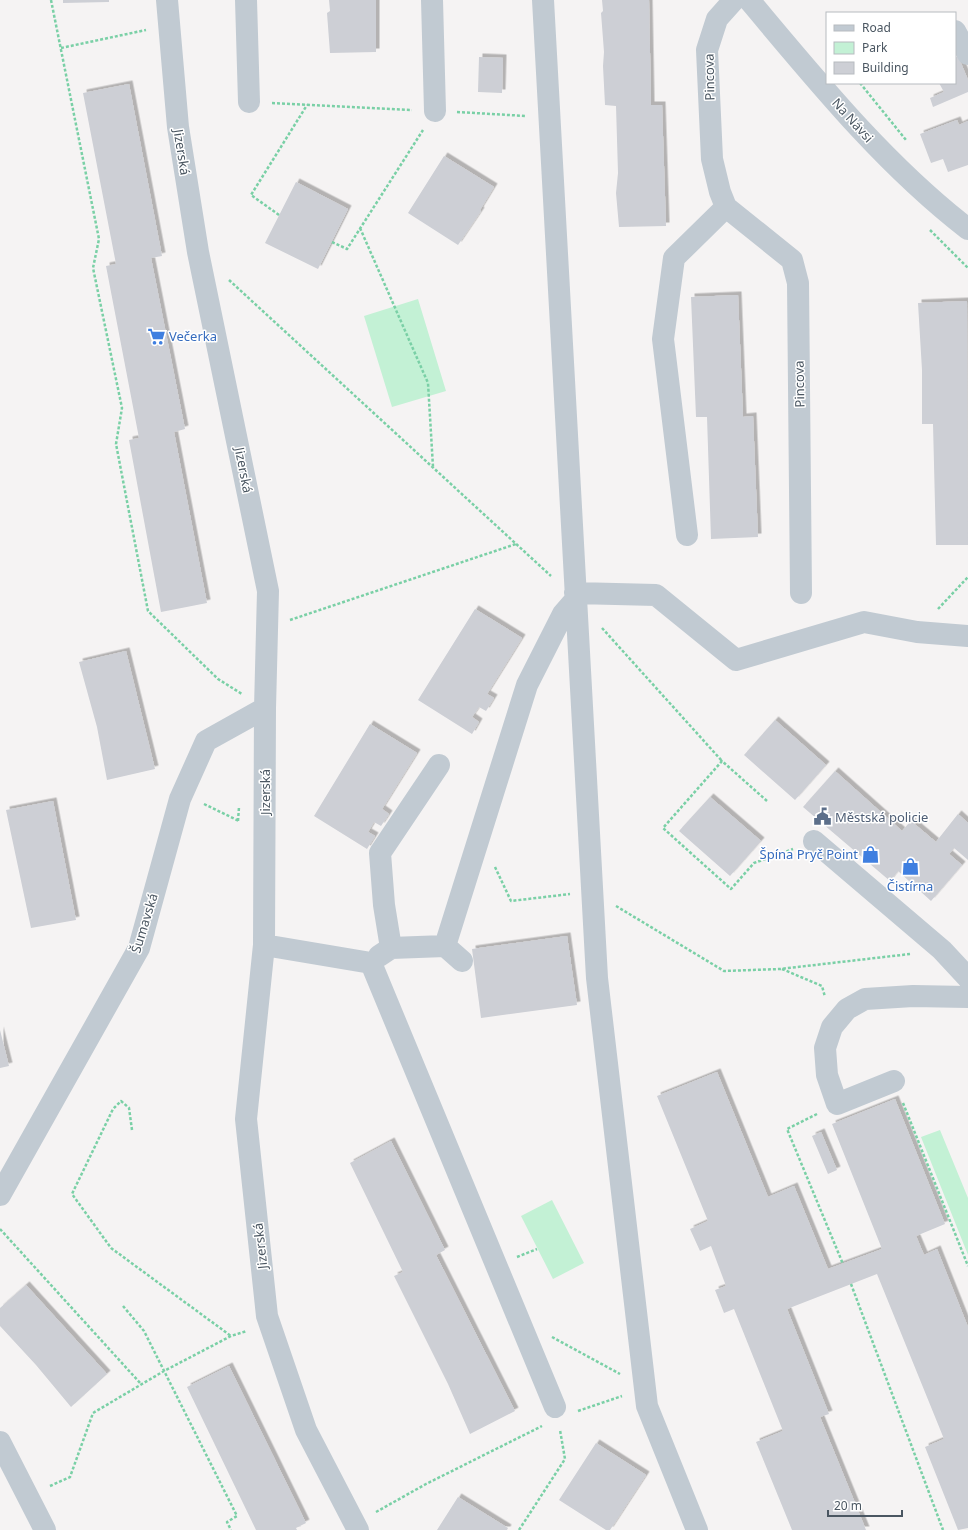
<svg xmlns="http://www.w3.org/2000/svg" width="968" height="1530" font-family="'Noto Sans',sans-serif">
<style>
.green{fill:#c3f1d5}
.building{fill:#cdcfd5;filter:url(#shadow)}
.lines{fill:none;stroke-linecap:round;stroke-linejoin:round}
.path{stroke:#7ad0a6;stroke-width:2.5;stroke-dasharray:3 2;stroke-linecap:butt}
.minor{stroke:#c1cad2;stroke-width:22}
.labels{text-anchor:middle;stroke-width:3;stroke-linejoin:round;paint-order:stroke}
.street-label{font-size:13px;fill:#4a5661;stroke:#fff}
.shop-label{font-size:13px;fill:#366cbe;stroke:#fff;text-anchor:start}
.service-label{font-size:13px;fill:#4e5e75;stroke:#fff;text-anchor:start}
</style>
<defs>
<filter id="shadow"><feDropShadow dx="3.5" dy="-3.5" stdDeviation="0" flood-color="#0004"/></filter>
</defs>
<rect width="100%" height="100%" fill="#f5f3f3"/>
<!-- green -->
<path class="green" d="M418,299l28,92 -54,16 -28,-91z
M940,1130l28,68v57l-47,-118z
M552,1200l32,63 -31,16 -32,-63z"/>
<!-- building -->
<path class="building" d="M63,0h46v2l-46,1z
M329,0h47v52l-46,1 -3,-40 3,-2z
M602,0h47l2,105h11l4,121 -47,1 -3,-34 2,-20 -2,-67 -11,-1 -2,-39 1,-14 -3,-39 2,-2z
M958,56l10,24v12l-35,15 -3,-9 14,-6 -5,-9h16v-25z
M479,57l24,1 -1,35 -24,-1z
M129,84l33,172 -11,2 34,171 -11,3 33,171 -46,9 -32,-172 10,-2 -33,-172 10,-2 -33,-171z
M957,120l2,5 9,-4v44l-20,7 -5,-13 -12,4 -11,-29z
M444,156l50,31 -14,23 1,1 -23,34 -50,-32z
M296,182l52,27 -30,60 -53,-26z
M738,295l5,122 10,-1 5,121 -47,2 -4,-122h-11l-5,-120z
M967,301l1,244h-32l-3,-121h-11v-54l-4,-67z
M475,609l47,29 -35,56 7,4 -8,13 -7,-4 -7,10 7,5 -7,12 -54,-34z
M126,651l29,118 -48,11 -10,-53 -18,-65z
M775,720l51,45 -31,35 -51,-45z
M370,724l47,29 -35,56 7,5 -8,12 -7,-4 -6,10 7,4 -8,13 -53,-33z
M835,771l67,60 9,-10 25,21 22,-28 10,9v37l-14,-12 -5,6 13,11 -31,36 -33,-30 -8,10 -87,-74z
M710,797l51,44 -31,35 -51,-45z
M53,801l23,119 -45,8 -25,-118z
M567,936l10,69 -96,13 -9,-69z
M0,1030l9,36 -9,2z
M717,1072l51,125 26,-11 34,83 54,-20 -50,-125 63,-25 50,125 -29,12 8,19 13,-6 31,78v201l-10,2 -33,-83 19,-8 -67,-165 -90,35 42,105 -9,3 46,113h-74l-36,-88 27,-11 -49,-122 -10,4 -9,-23 11,-4 -15,-40 -11,5 -10,-22 18,-8 -51,-125z
M821,1132l16,38 -9,4 -16,-38z
M391,1141l54,109 -9,5 79,156 -45,23 -22,-50 -54,-108 9,-4 -53,-109z
M26,1285l81,89 -36,33 -35,-42 -36,-39v-18z
M229,1366l77,157 -10,5 1,2h-41l-69,-143z
M596,1443l50,32 -36,55h-4l-47,-30z
M458,1497l50,31 -1,2h-70z"/>
<g class="lines">
<!-- path -->
<path class="path" d="M51,0l48,239 -6,29 29,140 -6,36 32,167 70,68 24,15
M61,48l85,-18
M860,83l46,57
M272,103l140,7
M457,112l69,4
M279,215l-28,-20 56,-90
M360,228l68,155 5,84
M930,230l38,38
M332,242l15,7 76,-119
M229,280l322,296
M938,609l30,-32
M290,620l226,-76
M602,628l120,133
M767,801l-45,-40 -59,67 68,61 23,-26 39,-14
M204,804l35,17
M238,821l1,-14
M495,867l16,34 59,-7
M616,906l108,65 56,-2 130,-15
M782,969l40,17 3,11
M903,1103l65,163
M817,1114l-30,15 56,135
M132,1130l-3,-22 -8,-7 -8,8 -41,85 39,54 120,88
M0,1229l141,155
M517,1257l20,-8
M851,1284l92,246
M123,1306l21,25 93,185 -10,6 4,8
M552,1337l68,37
M578,1411l44,-15
M50,1486l20,-9 23,-64 71,-42 67,-35 16,-5
M376,1512l50,-28 116,-58
M519,1530l46,-71 -5,-29"/>
<!-- minor -->
<path class="minor" d="M167,0l11,127 20,125 70,339 -3,117 -1,237 -18,174 21,197 39,114 52,100
M246,0l3,102
M432,0l3,111
M543,0l54,978 50,428 50,124
M734,0l-17,19 -10,31 5,109 8,33 6,15 66,53 6,23 3,310
M749,0c68,81 135,164 219,229
M955,31l13,23
M687,535l-24,-196 11,-81 52,-51
M575,593l81,2 80,65 128,-38 53,10 51,4
M814,841l128,109 26,28
M264,945l107,18 184,444
M445,946l82,-261 36,-71 13,-15
M391,948l-7,-43 -4,-52 59,-88
M379,956l12,-8 54,-2 17,15
M894,1081l-57,23 -10,-29 -2,-27 7,-21 15,-18 18,-10 48,-3 55,1
M0,1195l139,-247 41,-149 26,-58 59,-33
M0,1442l45,88"/>
</g>
<!-- icons -->
<defs>
<symbol id="supermarket-bare" viewBox="-9 -9 18 18"><path d="M-6-5.5h2.5l.6 2H6L4.5 2H-2.5L-4.4-4H-6ZM-1.5 3.2a1.3 1.3 0 1 0 .1 0ZM3 3.2a1.3 1.3 0 1 0 .1 0Z" fill="#3f7fe0" stroke="#fff" stroke-width="2.5" paint-order="stroke"/></symbol>
<symbol id="civic-bare" viewBox="-9 -9 18 18"><path d="M-.6-6.5H3V-4.5H.6V-3L4-1V1h2V6H-6V1h2V-1L-.6-3ZM-1.2 2.5V6h2.4V2.5Z" fill="#5c6f8a" stroke="#fff" stroke-width="2.5" paint-order="stroke"/></symbol>
<symbol id="shop-bare" viewBox="-9 -9 18 18"><path d="M-5-2.5h2.3a2.7 3.5 0 0 1 5.4 0H5L5.5 6h-11ZM-1.5-2.5h3a1.5 2.3 0 0 0-3 0Z" fill="#3f7fe0" stroke="#fff" stroke-width="2.5" paint-order="stroke"/></symbol>
</defs>
<g fill-rule="evenodd">
<use href="#supermarket-bare" x="144" y="324" width="25" height="25"/>
<use href="#civic-bare" x="810" y="804" width="25" height="25"/>
<use href="#shop-bare" x="858" y="842" width="25" height="25"/>
<use href="#shop-bare" x="898" y="854" width="25" height="25"/>
</g>
<g class="labels">
<!-- street labels -->
<g class="street-label">
<text transform="translate(709 77) rotate(-91)" y="5">Pincova</text>
<text transform="translate(853 120) rotate(48)" y="5">Na Návsi</text>
<text transform="translate(182 152) rotate(81)" y="5">Jizerská</text>
<text transform="translate(799 384) rotate(-91)" y="5">Pincova</text>
<text transform="translate(244 470) rotate(79)" y="5">Jizerská</text>
<text transform="translate(265 792) rotate(-90)" y="5">Jizerská</text>
<text transform="translate(144 923) rotate(-73)" y="5">Šumavská</text>
<text transform="translate(260 1246) rotate(-96)" y="5">Jizerská</text>
</g>
<!-- shop labels -->
<g class="shop-label">
<text x="169" y="341">Večerka</text>
<text x="858" y="859" text-anchor="end">Špína Pryč Point</text>
<text x="910" y="891" text-anchor="middle">Čistírna</text>
</g>
<!-- service labels -->
<g class="service-label">
<text x="835" y="822">Městská policie</text>
</g>
</g>
<!-- legend -->
<rect x="826" y="12" width="130" height="72" fill="#ffffff" stroke="#b7bbc0"/>
<rect x="834" y="25" width="20" height="6" fill="#c1cad2" stroke="#b7bbc0"/>
<text x="862" y="32" font-size="12" fill="#4a5661">Road</text>
<rect x="834" y="42" width="20" height="12" fill="#c3f1d5" stroke="#b7bbc0"/>
<text x="862" y="52" font-size="12" fill="#4a5661">Park</text>
<rect x="834" y="62" width="20" height="12" fill="#cdcfd5" stroke="#b7bbc0"/>
<text x="862" y="72" font-size="12" fill="#4a5661">Building</text>
<!-- scale -->
<path d="M828 1510v6h74v-6" fill="none" stroke="#4a5661" stroke-width="2"/>
<text x="834" y="1510" font-size="12" fill="#4a5661" stroke="#ffffff" stroke-width="3" paint-order="stroke">20 m</text>
</svg>
